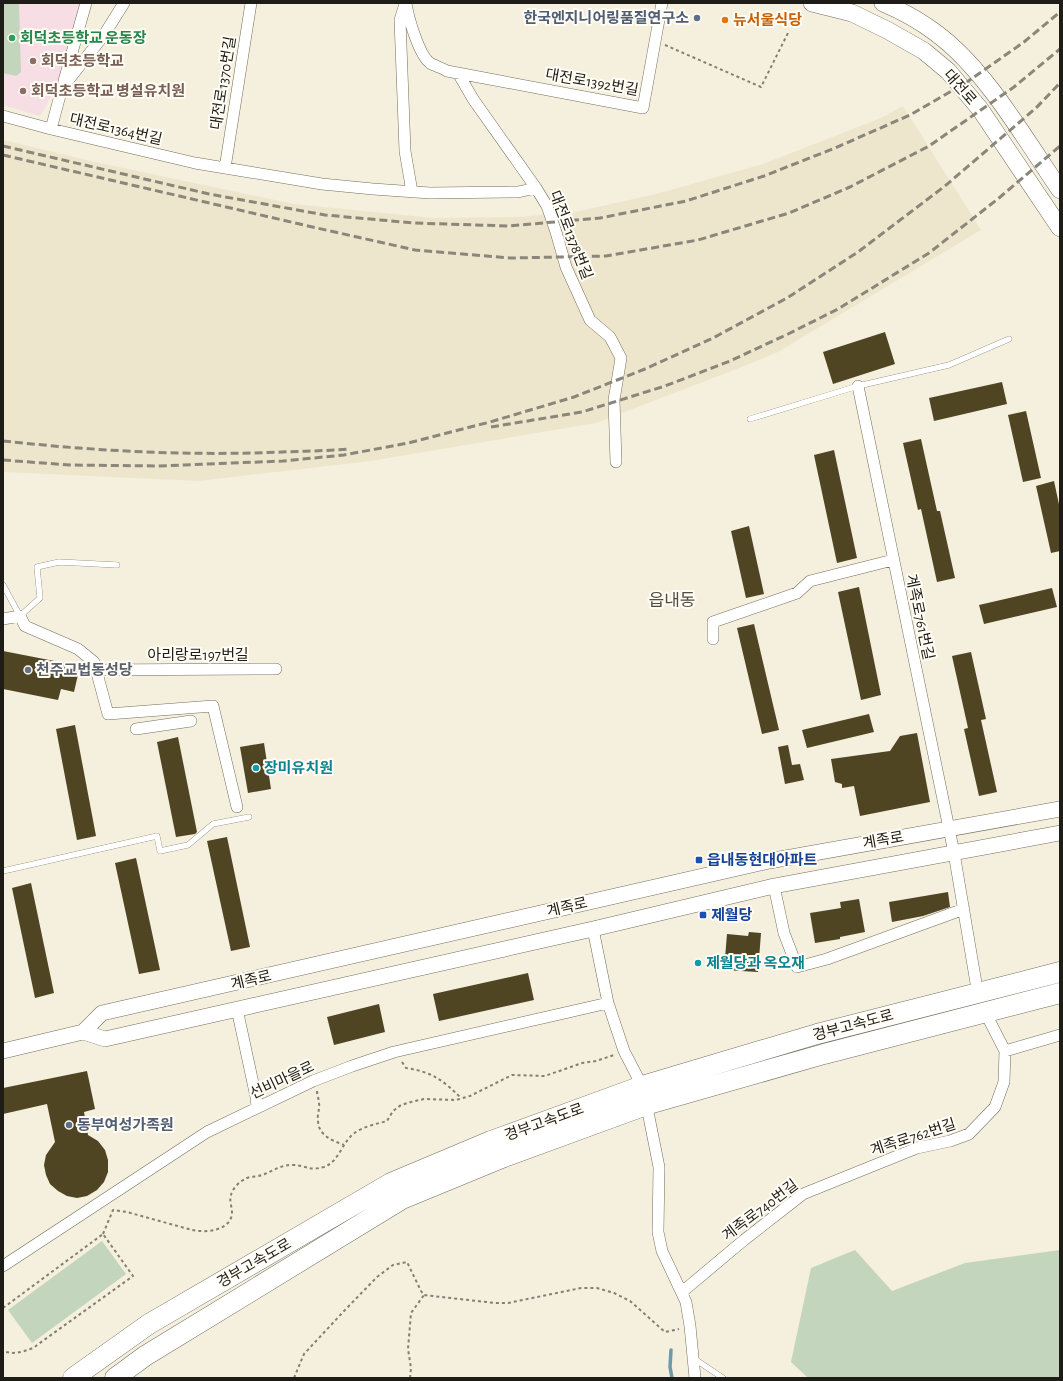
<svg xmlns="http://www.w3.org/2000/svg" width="1063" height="1381" font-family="'Alegreya Sans','Noto Sans KR',sans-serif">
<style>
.built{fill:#eee6cc}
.education{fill:#f7dee5}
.green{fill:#c4d5bd}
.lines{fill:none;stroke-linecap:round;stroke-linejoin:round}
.stream{stroke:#6c9aa8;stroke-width:3.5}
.building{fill:#4f4522}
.lane-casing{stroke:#736e5e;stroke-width:6}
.street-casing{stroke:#736e5e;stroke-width:12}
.secondary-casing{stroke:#736e5e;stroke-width:16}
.primary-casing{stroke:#736e5e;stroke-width:18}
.highway-casing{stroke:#736e5e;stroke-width:21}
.path{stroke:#837f74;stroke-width:2;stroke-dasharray:3 3;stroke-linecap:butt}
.lane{stroke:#fff;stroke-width:5.5}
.street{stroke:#fff;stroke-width:11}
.secondary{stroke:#fff;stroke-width:15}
.primary{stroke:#fff;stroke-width:17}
.highway{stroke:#fff;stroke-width:20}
.rail{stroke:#8a867a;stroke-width:3;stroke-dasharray:8 4;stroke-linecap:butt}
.service-dot{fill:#5c6f8a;stroke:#fffdf5;stroke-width:1.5}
.food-dot{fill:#e8710a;stroke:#fffdf5;stroke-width:1.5}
.leisure-dot{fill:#2e9e5b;stroke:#fffdf5;stroke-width:1.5}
.education-dot{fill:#8d6e63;stroke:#fffdf5;stroke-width:1.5}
.worship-dot{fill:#6b7280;stroke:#fffdf5;stroke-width:1.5}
.culture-dot{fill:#0f9aa8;stroke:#fffdf5;stroke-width:1.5}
.transit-dot{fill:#1a4fb4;stroke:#fffdf5;stroke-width:1.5}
.labels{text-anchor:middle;stroke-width:4;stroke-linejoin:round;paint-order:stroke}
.service-label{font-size:15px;font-weight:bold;fill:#4e5e75;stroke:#fffdf5;text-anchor:end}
.food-label{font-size:15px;font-weight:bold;fill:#c56008;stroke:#fffdf5;text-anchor:start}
.leisure-label{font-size:15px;font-weight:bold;fill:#27864d;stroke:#fffdf5;text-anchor:start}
.education-label{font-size:15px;font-weight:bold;fill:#785e54;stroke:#fffdf5;text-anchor:start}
.street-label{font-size:15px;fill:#1e1c16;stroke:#fffdf5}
.worship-label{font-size:15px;font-weight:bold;fill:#5b616d;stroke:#fffdf5;text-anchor:start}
.culture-label{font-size:15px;font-weight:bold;fill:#0d838f;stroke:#fffdf5;text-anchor:start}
.transit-label{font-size:15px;font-weight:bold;fill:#164399;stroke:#fffdf5;text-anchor:start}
.quarter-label{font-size:17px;fill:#524e3f;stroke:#fffdf5}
</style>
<rect width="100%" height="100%" fill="#f5efdd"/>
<!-- built -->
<path class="built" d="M903,106l78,124 -203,122 -36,15 -146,56 -225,38 -172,20 -196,-9v-332l92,22 199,42 140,14 84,-1 57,-5 81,-18 107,-30 118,-46z"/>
<!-- education -->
<path class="education" d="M3,3h76v11l-11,30 -9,34 -14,30 -5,8 -37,-11z"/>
<!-- green -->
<path class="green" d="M3,3h16l2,69 -5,4 -13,-3z
M102,1241l24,33 -94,69 -24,-33z
M855,1250l37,41 73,-28 95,-13v128h-252l-17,-16 20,-94z"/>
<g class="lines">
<!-- stream -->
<path class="stream" d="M671,1350l-1,17 2,11"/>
</g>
<!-- building -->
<path class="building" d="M885,332l10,32 -62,20 -10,-32z
M1002,382l5,22 -73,17 -5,-23z
M1026,411l15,67 -18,4 -15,-67z
M921,439l16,72h3l15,67 -18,4 -16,-73 -3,1 -15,-67z
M834,450l23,108 -20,5 -23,-108z
M1054,481l6,28v42l-9,2 -15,-67z
M749,526l15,68 -18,4 -15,-67z
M859,587l22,108 -20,5 -23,-108z
M1052,588l5,19 -73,17 -5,-19z
M754,624l25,106 -17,4 -25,-106z
M3,651l77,15 -6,26 -13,-3 -3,11 -55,-11z
M971,652l15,67 -5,1 16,72 -18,4 -15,-67 4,-1 -16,-72z
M869,714l5,18 -67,16 -5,-18z
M75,725l21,111 -19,4 -21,-111z
M917,733l13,69 -70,14 -6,-30 -12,2v-4l-7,-2 -4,-23 59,-8 10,-15z
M178,737l19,95 -2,2 -19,3 -19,-95z
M264,743l7,46 -23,4 -8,-46z
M788,745l4,20 8,-1 4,16 -19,4 -7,-37z
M227,837l23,110 -19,4 -24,-110z
M136,858l24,112 -21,4 -24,-111z
M31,883l23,110 -19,5 -23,-110z
M948,892l2,15 -27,9 -31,6 -3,-20z
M859,899l6,33 -25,5v2l-25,4 -5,-30 31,-5 -1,-6z
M749,932l12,1 -3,39 -34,-2 3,-36 21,2z
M528,973l6,27 -95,21 -6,-27z
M379,1004l6,28 -51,13 -7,-28z
M87,1071l8,38 -11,3 4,23 10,6 7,9 3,10v12l-4,10 -7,8 -10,6 -10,2 -10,-2 -9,-5 -8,-7 -4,-9 -2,-10 2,-10 9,-13 -8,-38 -44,10v-26z"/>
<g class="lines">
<defs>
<path id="lane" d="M750,419l108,-33 91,-21 60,-26
M3,585l17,31 20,-18 -3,-31 22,-5 58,3
M3,871l154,-35 3,15 28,-6 25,-21 36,-7
M693,1358l30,20"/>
<path id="street" d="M406,3c2,14 13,52 24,60 5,3 12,5 17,8l196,37 19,-105
M405,4l-5,16 5,131 7,41
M458,73l15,26 63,89 11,18 9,26 10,35 24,53 20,17 11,21 -7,42 2,62
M64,81l22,-78
M3,116l48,13 144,34 127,21 51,5 57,4 88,-1 18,-4
M51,129l11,-41 42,-53 20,-32
M225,168l26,-165
M858,386l96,467 22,130
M3,619l17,-3 5,10 53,23 16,13 14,52 105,-8 24,101
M713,639v-17l84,-29 13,-12 83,-21
M96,670l180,-1
M136,729l55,-8
M774,886l10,47 13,34 30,-8 137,-50
M593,929l15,74 16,48 14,27
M237,1009l19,88 1,10
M986,1014l19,37 55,-16
M648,1112l11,55 -1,65 4,19 24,51 4,24 5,52
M3,1266l204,-134 106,-51 39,-15 42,-14 214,-49
M682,1292l62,-52 59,-46 114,-46 33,-7 19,-7 26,-27 9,-25 1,-31"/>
<path id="secondary" d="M83,1032l19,-19 667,-152 291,-52
M3,1051l80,-19 22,7 488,-110 181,-43 286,-53"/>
<path id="primary" d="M812,3l40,10 35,17 37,21 24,20 32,38 80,119
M883,3c19,8 37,18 53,30 50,37 89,106 124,157"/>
<path id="highway" d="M73,1378l76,-54 242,-141 100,-42 151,-55 175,-52 243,-62
M115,1378l30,-22 257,-157 102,-42 145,-53 175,-50 236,-61"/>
</defs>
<!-- lane casing -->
<use href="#lane" class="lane-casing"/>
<!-- street casing -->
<use href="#street" class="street-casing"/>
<!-- secondary casing -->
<use href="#secondary" class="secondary-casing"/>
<!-- primary casing -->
<use href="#primary" class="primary-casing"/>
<!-- highway casing -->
<use href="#highway" class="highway-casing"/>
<!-- path -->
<path class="path" d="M665,45l96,42 28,-56
M402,1062l4,6c26,4 37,12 55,30
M317,1091c0,4 2,8 2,12 1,6 -2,11 -1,17 0,15 13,20 26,25
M103,1234l10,-24 14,2 65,18c13,3 39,1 40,-17 0,-6 -3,-13 -1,-18 1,-6 9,-14 14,-16 5,-3 12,-2 17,-4 11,-4 20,-11 32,-10 13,1 15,6 30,2 14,-5 17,-21 27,-31 9,-9 25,-12 36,-15l6,-10 8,-6 10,-3 13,-3 32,1 14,-4 42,-21 33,1 37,-13 14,-2 18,-6
M3,1308l100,-74 30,42 -100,72c-11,4 -19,7 -30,3
M294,1378l10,-24 40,-43 33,-34 16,-12 14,-3 14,29 3,4 71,8h13l73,-15h16l17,5 16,8 35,31 14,-3
M410,1378l1,-10 -3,-19 3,-36 13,-18"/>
<!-- lane -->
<use href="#lane" class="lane"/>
<!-- street -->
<use href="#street" class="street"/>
<!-- secondary -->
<use href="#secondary" class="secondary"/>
<!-- primary -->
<use href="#primary" class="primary"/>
<!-- highway -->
<use href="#highway" class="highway"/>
<!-- rail -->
<path class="rail" d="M3,146l206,48 116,21 89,8 94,3 92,-8 86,-17 78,-25 71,-28 75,-33 57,-33 57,-40 36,-30
M3,155l305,71 107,24 95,8 96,-2 92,-16 91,-27 61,-26 79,-41 85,-59 46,-38
M491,427l91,-15 83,-26 65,-25 58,-27 50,-25 91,-56 70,-55 61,-52
M3,441c92,10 186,15 279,11 22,-1 44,-1 66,-3
M3,460l67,5 88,1 125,-5 61,-6 64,-12 82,-21 84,-25 71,-28 68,-31 74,-40 71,-46 87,-66 91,-78 24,-25"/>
</g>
<!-- markers -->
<g class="service-dot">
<circle cx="697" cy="18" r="4"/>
<circle cx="69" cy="1125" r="4"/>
</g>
<circle class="food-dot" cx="725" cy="20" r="4"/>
<circle class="leisure-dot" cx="12" cy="38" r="4"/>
<g class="education-dot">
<circle cx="33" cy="61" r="4"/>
<circle cx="23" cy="91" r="4"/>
</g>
<circle class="worship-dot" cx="28" cy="670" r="4"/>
<g class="culture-dot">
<circle cx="256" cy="768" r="4"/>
<circle cx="698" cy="963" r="4"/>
</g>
<g class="transit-dot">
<rect x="695" y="856" width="8" height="8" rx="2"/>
<rect x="699" y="911" width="8" height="8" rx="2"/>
</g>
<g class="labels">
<!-- service labels -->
<g class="service-label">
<text x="689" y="23">한국엔지니어링품질연구소</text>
<text x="77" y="1130" text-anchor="start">동부여성가족원</text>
</g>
<!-- food labels -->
<g class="food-label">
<text x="733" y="25">뉴서울식당</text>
</g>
<!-- leisure labels -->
<g class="leisure-label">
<text x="20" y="43">회덕초등학교 운동장</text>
</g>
<!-- education labels -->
<g class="education-label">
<text x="41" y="66">회덕초등학교</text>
<text x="31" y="96">회덕초등학교 병설유치원</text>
</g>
<!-- street labels -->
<g class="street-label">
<text transform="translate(592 82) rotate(10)" y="5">대전로1392번길</text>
<text transform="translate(223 83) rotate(-81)" y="5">대전로1370번길</text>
<text transform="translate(960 87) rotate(49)" y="5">대전로</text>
<text transform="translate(116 129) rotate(13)" y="5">대전로1364번길</text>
<text transform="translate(571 235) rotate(69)" y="5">대전로1378번길</text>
<text transform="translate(920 617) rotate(78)" y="5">계족로761번길</text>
<text x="198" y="660">아리랑로197번길</text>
<text transform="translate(883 840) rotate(-10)" y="5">계족로</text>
<text transform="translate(567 907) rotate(-13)" y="5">계족로</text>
<text transform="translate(251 980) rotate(-13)" y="5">계족로</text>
<text transform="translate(853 1025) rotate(-15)" y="5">경부고속도로</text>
<text transform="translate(282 1080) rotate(-25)" y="5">선비마을로</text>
<text transform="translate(544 1122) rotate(-20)" y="5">경부고속도로</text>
<text transform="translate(913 1137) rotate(-18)" y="5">계족로762번길</text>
<text transform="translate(760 1210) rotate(-37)" y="5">계족로740번길</text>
<text transform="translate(254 1263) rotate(-30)" y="5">경부고속도로</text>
</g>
<!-- worship labels -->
<g class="worship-label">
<text x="36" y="675">천주교법동성당</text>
</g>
<!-- culture labels -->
<g class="culture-label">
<text x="264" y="773">장미유치원</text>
<text x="706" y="968">제월당과 옥오재</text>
</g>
<!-- transit labels -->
<g class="transit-label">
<text x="707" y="865">읍내동현대아파트</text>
<text x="711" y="920">제월당</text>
</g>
<!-- quarter labels -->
<g class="quarter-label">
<text x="672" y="606">읍내동</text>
</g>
</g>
<!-- border -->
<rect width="1063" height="1381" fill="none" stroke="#1e1c16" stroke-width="8"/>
</svg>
